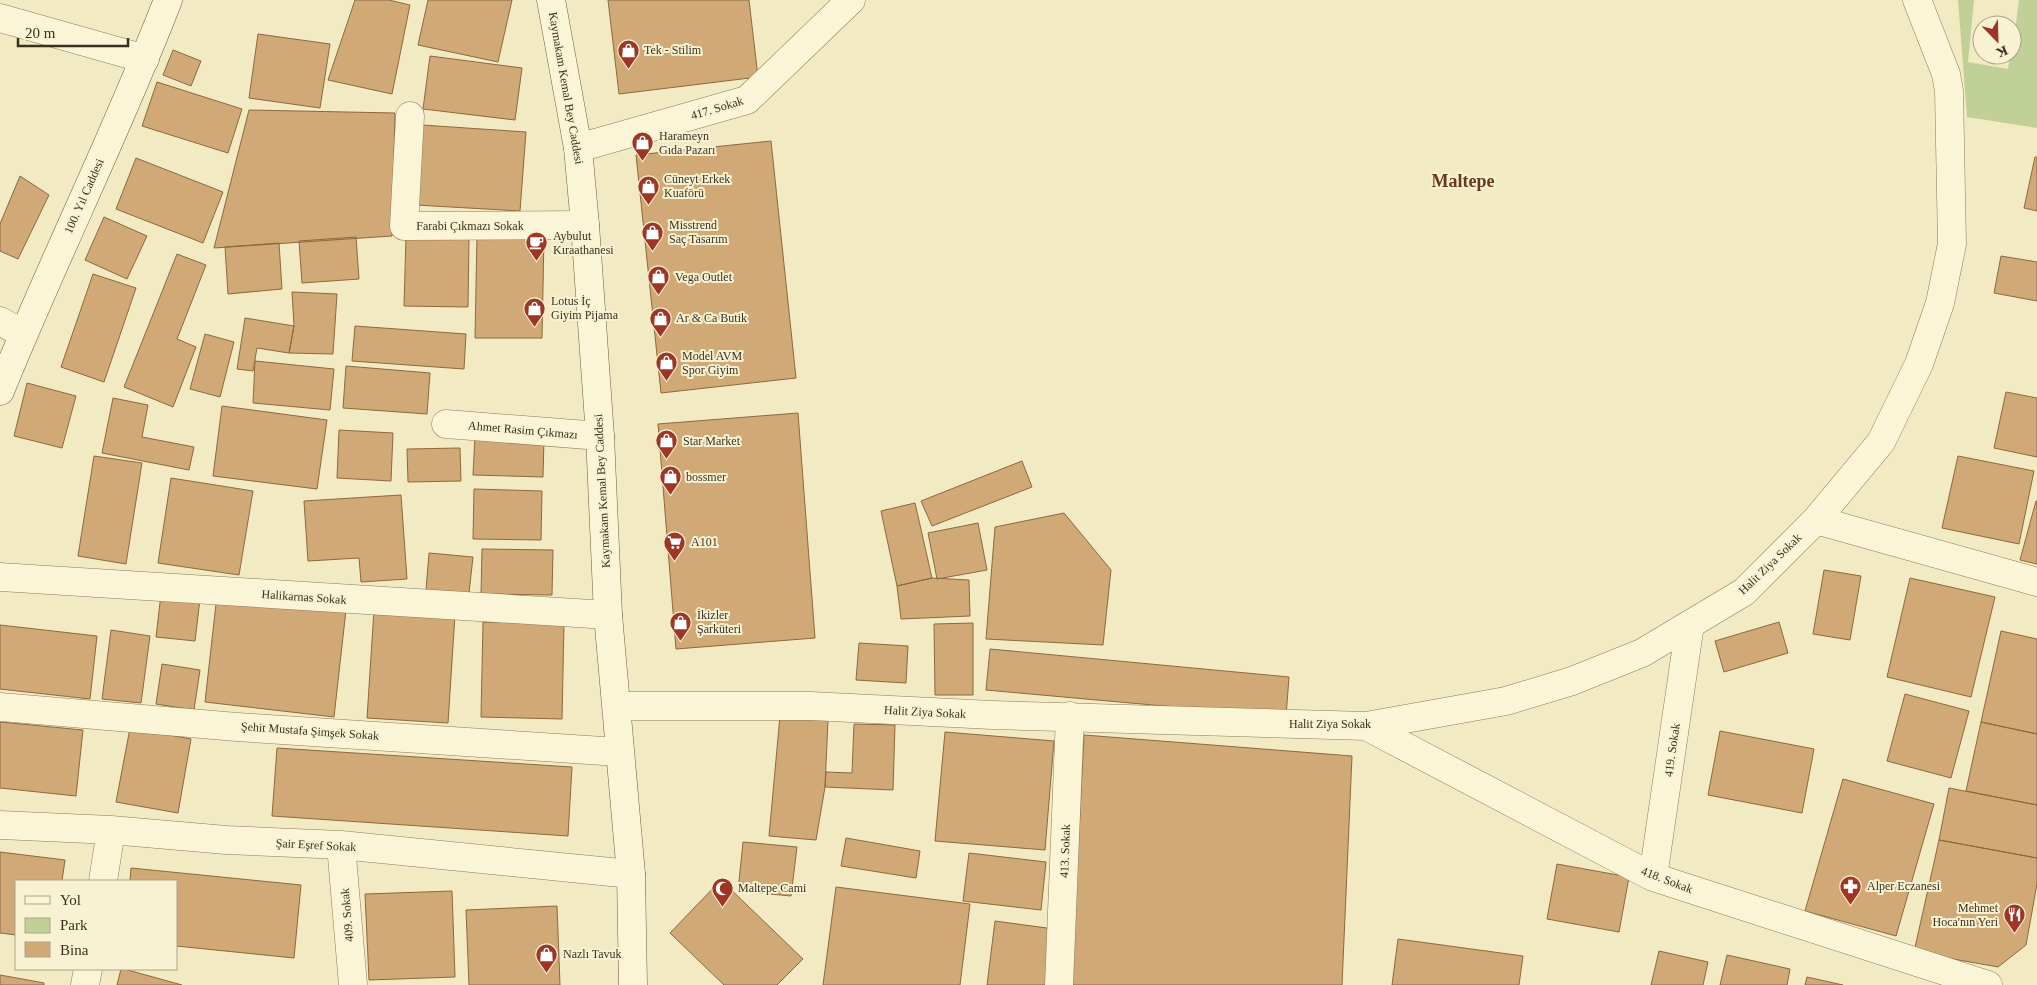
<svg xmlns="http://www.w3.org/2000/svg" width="2037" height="985" font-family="'Times New Roman',serif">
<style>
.green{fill:#c1d096}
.building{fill:#d1a977;stroke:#8d683d}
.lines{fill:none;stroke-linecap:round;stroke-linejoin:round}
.street-casing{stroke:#8c7b59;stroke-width:29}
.secondary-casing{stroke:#6e5c3c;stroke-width:29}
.street{stroke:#fbf5d7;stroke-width:28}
.secondary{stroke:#fbf5d7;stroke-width:28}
.labels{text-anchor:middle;stroke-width:4;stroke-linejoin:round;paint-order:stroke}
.poi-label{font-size:12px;fill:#3b301e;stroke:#f8f2d3;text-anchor:start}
.street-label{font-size:12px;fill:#3b301e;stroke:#f8f2d3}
.district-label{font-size:18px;font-weight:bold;fill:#6a371a;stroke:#f8f2d3}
</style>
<rect width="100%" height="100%" fill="#f1eac3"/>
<!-- green -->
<path class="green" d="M1958,0h16l-6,62 40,7 2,-14h2l7,-55h18v128l-70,-11z"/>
<!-- building -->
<path class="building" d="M355,0h34l21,5 -18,89 -64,-14z
M428,0h84l-14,62 -80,-17z
M608,0h141l9,77 -139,17z
M258,34l72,10 -10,64 -71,-10z
M173,50l28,11 -10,25 -28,-11z
M430,56l92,12 -7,52 -92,-11z
M157,82l85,27 -14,44 -86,-27z
M249,110l146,3 -3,123 -178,12z
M422,125l104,7 -6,79 -104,-6z
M771,141l25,237 -135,15 -25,-238z
M2035,157h2v54l-13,-3z
M136,158l87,34 -20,51 -87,-34z
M20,176l29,19 -31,64 -18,-8v-27z
M104,217l43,19 -20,43 -42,-19z
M477,235l67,2 -2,101h-67z
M406,236l63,1 -1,70 -64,-1z
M356,237l3,42 -57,4 -3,-42z
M279,243l3,46 -54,5 -3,-47z
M177,254l29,11 -29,74 19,8 -23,60 -49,-20z
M2001,256l36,6v39l-43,-8z
M93,274l43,14 -32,94 -43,-15z
M292,292l45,2 -4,60 -44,-1 5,-27z
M245,318l49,8 -5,27 -32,-5 -4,23 -16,-2z
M355,326l111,8 -2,35 -112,-8z
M205,334l29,8 -14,55 -30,-8z
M255,361l79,8 -4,41 -77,-7z
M346,366l84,7 -3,41 -84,-6z
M27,383l49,13 -14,52 -48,-12z
M2006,392l31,6v59l-43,-9z
M113,398l35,7 -6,32 52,10 -5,23 -87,-17z
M222,406l105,14 -10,69 -104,-13z
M798,413l17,225 -139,11 -18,-225z
M339,430l54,3 -2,48 -54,-3z
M475,436l69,2 -1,39 -70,-2z
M460,448l1,33 -53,1 -1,-33z
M94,456l48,7 -16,101 -48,-8z
M1958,456l76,15 -15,73 -77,-16z
M1022,461l10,26 -100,39 -11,-25z
M171,478l82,13 -14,84 -81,-12z
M474,489l68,2 -1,49 -68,-1z
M401,495l6,84 -46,3 -2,-24 -51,3 -4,-60z
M2036,501h1v63l-17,-4z
M915,503l17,75 -35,8 -16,-75z
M1064,513l47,57 -8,75 -117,-6 9,-112z
M978,523l9,47 -50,9 -9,-46z
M482,549l71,1 -1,45 -71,-1z
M429,553l44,4 -4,36 -43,-3z
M1824,570l37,6 -11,64 -37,-6z
M932,578l37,2 1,36 -69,3 -4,-33z
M1910,578l85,19 -24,100 -84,-20z
M161,594l39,5 -5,42 -39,-4z
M217,595l129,15 -12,107 -129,-15z
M374,610l81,5 -7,108 -81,-5z
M483,622l81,1 -2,96 -81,-2z
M1779,622l9,31 -64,19 -9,-31z
M973,623v72h-38l-1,-71z
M0,625l97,11 -7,63 -90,-10z
M111,630l39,6 -9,67 -39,-4z
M2001,631l36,8v95l-56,-12z
M859,643l49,3 -2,37 -50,-3z
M990,649l299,28 -3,40 -300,-27z
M162,664l38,6 -6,40 -38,-6z
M1905,694l64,17 -18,67 -64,-17z
M780,716l48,4 -3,67 -9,53 -47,-4z
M0,722l83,8 -7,66 -76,-8z
M1981,722l56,12v71l-71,-14z
M854,724l41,1 -2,65 -68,-3 1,-15 26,1z
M130,728l61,11 -13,74 -62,-11z
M1720,731l94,18 -12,64 -94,-18z
M945,732l109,9 -9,109 -110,-9z
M1084,735l268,21 -10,229h-271z
M277,748l295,19 -4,69 -296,-20z
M1843,779l91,25 -38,132 -91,-25z
M1949,788l88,17v53l-98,-18z
M846,838l74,13 -4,27 -75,-12z
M1939,840l98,18v26l-11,61 -28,22 -84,-15z
M743,842l54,5 -6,49 -53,-5z
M0,852l65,8 -3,21h-46v54l-16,-2z
M969,853l77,9 -5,48 -78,-9z
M1557,864l72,13 -10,55 -72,-13z
M131,868l170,17 -7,73 -118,-12v-65h-46z
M721,880l82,79 -26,26h-53l-54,-52z
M836,887l134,17 -10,81h-137z
M452,891l3,86 -86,3 -4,-86z
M557,906l3,79h-91l-3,-75z
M995,921l59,8 -7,56h-60z
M1398,939l125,17 -4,29h-127z
M1659,951l49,11 -5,23h-52z
M1727,955l63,14 -3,16h-67z
M121,969h3l58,16h-65z
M0,975l44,8v2h-44z
M1807,977l36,8h-38z"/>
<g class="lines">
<defs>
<path id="street" d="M0,18l145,41
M410,116l-6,110 181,-1
M578,148l169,-48 104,-100
M0,321l23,13
M446,424l154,12
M1816,520l221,62
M0,577l608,38
M617,706h194l181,9 374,11 140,-25 66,-20 70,-28 102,-61 72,-72 65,-78 38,-78 21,-61 12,-59 -3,-153 -3,-17 -29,-74
M0,707l237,20 382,25
M1366,726l287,151 335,108
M0,825l111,5 115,10 115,5 290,29
M341,845l12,140
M1653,877l37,-253
M103,881l8,-51
M85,985l3,-16
M1059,985l11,-269"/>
<path id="secondary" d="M551,0l27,148 7,77 15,211 8,179 23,259 2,111
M0,391c53,-131 117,-259 168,-391"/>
</defs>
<!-- street casing -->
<use href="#street" class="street-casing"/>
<!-- secondary casing -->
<use href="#secondary" class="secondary-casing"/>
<!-- street -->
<use href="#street" class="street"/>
<!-- secondary -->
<use href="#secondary" class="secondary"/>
</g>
<!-- icons -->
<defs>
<symbol id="shop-pin" viewBox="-11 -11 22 30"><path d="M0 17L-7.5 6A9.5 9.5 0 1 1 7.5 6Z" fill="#9f3625" stroke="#f8f2d3"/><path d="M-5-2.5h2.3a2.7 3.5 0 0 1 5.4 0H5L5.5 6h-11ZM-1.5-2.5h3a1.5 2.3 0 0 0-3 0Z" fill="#fff"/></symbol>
<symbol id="cafe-pin" viewBox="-11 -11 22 30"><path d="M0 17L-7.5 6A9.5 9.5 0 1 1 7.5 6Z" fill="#9f3625" stroke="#f8f2d3"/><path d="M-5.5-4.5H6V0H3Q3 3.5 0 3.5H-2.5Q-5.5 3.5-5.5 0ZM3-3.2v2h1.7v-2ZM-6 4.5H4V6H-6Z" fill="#fff"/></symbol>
<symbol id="supermarket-pin" viewBox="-11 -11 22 30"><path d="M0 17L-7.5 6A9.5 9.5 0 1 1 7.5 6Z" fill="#9f3625" stroke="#f8f2d3"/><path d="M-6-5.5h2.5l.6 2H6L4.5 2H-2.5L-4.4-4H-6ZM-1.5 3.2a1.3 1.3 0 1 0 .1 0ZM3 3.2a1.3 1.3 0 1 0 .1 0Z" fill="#fff"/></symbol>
<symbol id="pharmacy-pin" viewBox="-11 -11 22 30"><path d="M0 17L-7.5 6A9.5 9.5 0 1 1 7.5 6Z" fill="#9f3625" stroke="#f8f2d3"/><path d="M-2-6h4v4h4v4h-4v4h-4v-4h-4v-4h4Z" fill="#fff"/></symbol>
<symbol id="mosque-pin" viewBox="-11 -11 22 30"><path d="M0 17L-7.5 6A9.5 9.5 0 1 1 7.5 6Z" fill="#9f3625" stroke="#f8f2d3"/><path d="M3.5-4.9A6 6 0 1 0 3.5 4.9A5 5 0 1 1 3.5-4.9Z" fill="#fff"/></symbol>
<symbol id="restaurant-pin" viewBox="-11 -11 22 30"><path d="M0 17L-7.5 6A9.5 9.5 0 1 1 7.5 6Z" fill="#9f3625" stroke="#f8f2d3"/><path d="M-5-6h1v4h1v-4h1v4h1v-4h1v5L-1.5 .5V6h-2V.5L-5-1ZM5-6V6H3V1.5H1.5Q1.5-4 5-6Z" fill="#fff"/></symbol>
</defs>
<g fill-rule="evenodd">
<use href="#shop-pin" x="616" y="38" width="25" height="34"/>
<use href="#shop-pin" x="630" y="130" width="25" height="34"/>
<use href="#shop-pin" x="636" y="174" width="25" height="34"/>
<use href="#shop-pin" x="640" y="220" width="25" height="34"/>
<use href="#cafe-pin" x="524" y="230" width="25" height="34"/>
<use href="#shop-pin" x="646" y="264" width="25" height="34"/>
<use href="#shop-pin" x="522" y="296" width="25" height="34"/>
<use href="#shop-pin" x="648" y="306" width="25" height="34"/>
<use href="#shop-pin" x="654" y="350" width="25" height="34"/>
<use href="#shop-pin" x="654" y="428" width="25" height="34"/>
<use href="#shop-pin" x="658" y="464" width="25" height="34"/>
<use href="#supermarket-pin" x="662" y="530" width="25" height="34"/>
<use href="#shop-pin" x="668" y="610" width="25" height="34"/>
<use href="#pharmacy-pin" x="1838" y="874" width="25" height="34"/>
<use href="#mosque-pin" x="710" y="876" width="25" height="34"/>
<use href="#restaurant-pin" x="2002" y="902" width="25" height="34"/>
<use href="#shop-pin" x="534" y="942" width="25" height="34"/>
</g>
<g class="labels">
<!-- poi labels -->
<g class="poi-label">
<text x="644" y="54">Tek - Stilim</text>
<text x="659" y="140">Harameyn<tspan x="659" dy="14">Gıda Pazarı</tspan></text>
<text x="664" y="183">Cüneyt Erkek<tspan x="664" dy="14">Kuaförü</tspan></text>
<text x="669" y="229">Misstrend<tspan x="669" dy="14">Saç Tasarım</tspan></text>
<text x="553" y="240">Aybulut<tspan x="553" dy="14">Kıraathanesi</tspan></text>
<text x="675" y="281">Vega Outlet</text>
<text x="551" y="305">Lotus İç<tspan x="551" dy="14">Giyim Pijama</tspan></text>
<text x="676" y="322">Ar &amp; Ca Butik</text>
<text x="682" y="360">Model AVM<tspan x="682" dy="14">Spor Giyim</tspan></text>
<text x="683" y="445">Star Market</text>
<text x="686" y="481">bossmer</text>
<text x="691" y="546">A101</text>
<text x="697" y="619">İkizler<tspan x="697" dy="14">Şarküteri</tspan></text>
<text x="1867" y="890">Alper Eczanesi</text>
<text x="738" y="892">Maltepe Cami</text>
<text x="1998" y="912" text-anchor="end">Mehmet<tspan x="1998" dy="14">Hoca'nın Yeri</tspan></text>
<text x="563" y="958">Nazlı Tavuk</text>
</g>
<!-- street labels -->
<g class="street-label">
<text transform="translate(566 88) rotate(80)" y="4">Kaymakam Kemal Bey Caddesi</text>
<text transform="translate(717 108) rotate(-17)" y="4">417. Sokak</text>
<text transform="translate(84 196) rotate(-66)" y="4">100. Yıl Caddesi</text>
<text x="470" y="230">Farabi Çıkmazı Sokak</text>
<text transform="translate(523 430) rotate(5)" y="4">Ahmet Rasim Çıkmazı</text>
<text transform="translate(602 491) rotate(-93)" y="4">Kaymakam Kemal Bey Caddesi</text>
<text transform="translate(1770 564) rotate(-44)" y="4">Halit Ziya Sokak</text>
<text transform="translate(304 597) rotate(4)" y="4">Halikarnas Sokak</text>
<text transform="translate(925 712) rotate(3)" y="4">Halit Ziya Sokak</text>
<text x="1330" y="728">Halit Ziya Sokak</text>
<text transform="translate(310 731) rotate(4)" y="4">Şehit Mustafa Şimşek Sokak</text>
<text transform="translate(1672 750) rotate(-82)" y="4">419. Sokak</text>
<text transform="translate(316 845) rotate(3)" y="4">Şair Eşref Sokak</text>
<text transform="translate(1065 851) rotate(-88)" y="4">413. Sokak</text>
<text transform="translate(1667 880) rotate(21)" y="4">418. Sokak</text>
<text transform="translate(347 915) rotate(-95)" y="4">409. Sokak</text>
</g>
<!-- district labels -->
<g class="district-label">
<text x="1463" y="187">Maltepe</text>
</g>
</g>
<!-- legend -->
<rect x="15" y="880" width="162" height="90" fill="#f8f2d3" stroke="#aca48b"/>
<rect x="25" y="896" width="25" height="8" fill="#fbf5d7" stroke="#aca48b"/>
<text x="60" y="905" font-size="15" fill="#3b301e">Yol</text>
<rect x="25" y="918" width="25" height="15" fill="#c1d096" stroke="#aca48b"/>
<text x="60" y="930" font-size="15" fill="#3b301e">Park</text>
<rect x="25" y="942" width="25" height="15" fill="#d1a977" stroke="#aca48b"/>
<text x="60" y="955" font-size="15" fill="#3b301e">Bina</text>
<!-- north arrow -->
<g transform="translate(1997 40) rotate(157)"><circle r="24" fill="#f8f2d3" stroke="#aca48b"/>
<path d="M0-4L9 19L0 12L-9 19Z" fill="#9f3625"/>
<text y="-8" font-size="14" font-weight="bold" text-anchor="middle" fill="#3b301e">K</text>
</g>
<!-- scale -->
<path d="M18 38v8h110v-8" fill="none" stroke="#3b301e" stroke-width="2.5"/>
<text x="25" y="38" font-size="15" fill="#3b301e" stroke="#f8f2d3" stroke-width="4" paint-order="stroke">20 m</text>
</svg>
